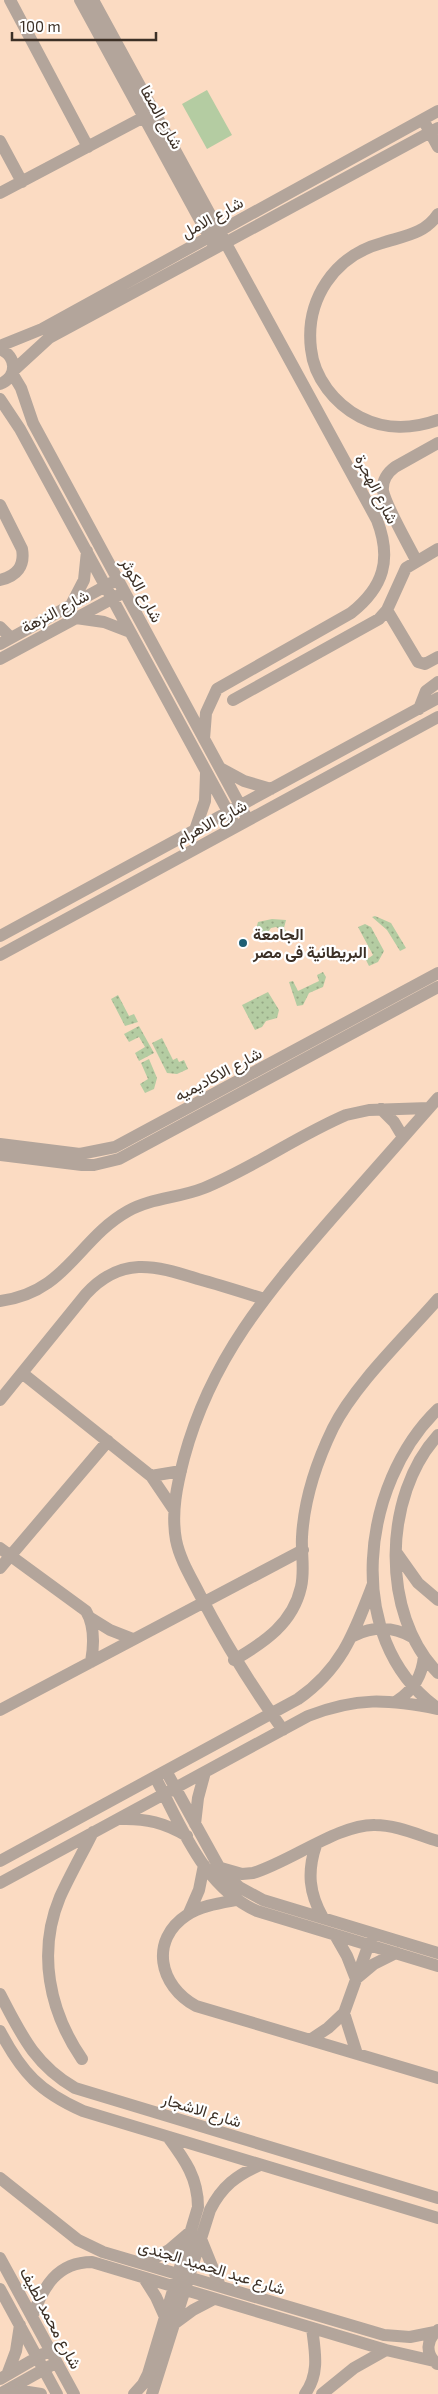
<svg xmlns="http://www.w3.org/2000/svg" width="438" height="2394" font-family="'Exo 2',Vazirmatn,sans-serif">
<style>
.grass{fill:#b4cca2}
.garden{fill:url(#garden-dots)}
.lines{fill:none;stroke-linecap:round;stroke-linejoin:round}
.minor{stroke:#b3a59b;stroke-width:12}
.poi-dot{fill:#1e5f74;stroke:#fff;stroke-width:2}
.labels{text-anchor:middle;stroke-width:4.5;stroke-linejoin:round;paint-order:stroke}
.street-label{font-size:16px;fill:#3c3026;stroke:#fff}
.poi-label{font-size:16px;font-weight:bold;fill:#3c3026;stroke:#fff;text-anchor:start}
</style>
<defs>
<pattern id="garden-dots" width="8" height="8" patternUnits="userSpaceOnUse" patternTransform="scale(1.25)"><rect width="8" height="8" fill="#b4cca2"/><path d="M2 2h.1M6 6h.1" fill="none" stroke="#94a684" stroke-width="1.8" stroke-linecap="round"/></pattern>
</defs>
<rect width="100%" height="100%" fill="#fbdbc2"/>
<!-- grass -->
<path class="grass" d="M207,90l25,45 -25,14 -25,-45z"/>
<!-- garden -->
<path class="garden" d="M375,916l16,7 15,25 -6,3 -13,-21 -15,-13z
M272,919l14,1 -2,8 4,6 -2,2h-3l-2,-6 -5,-3 -5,1 -6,8 -6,-2 -3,-5 2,-7z
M365,924l6,3 13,24 -6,11 -9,4 -3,-6 7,-5 -15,-28z
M323,972l3,5 -3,10 -14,6 -6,12 -6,1 -8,-24 4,-1 5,10 21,-10 -2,-6z
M268,992l11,18 -2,8 -11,3 -4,6 -7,3 -13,-25z
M118,995l11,21 5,-2 4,8 -13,4 -14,-27z
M139,1026l15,27 -15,8 -4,-8 10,-6 -6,-10 -10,5 -5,-8z
M162,1038l11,22 4,-2 2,4 5,-2 4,9 -11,5 -10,-1 -15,-30z
M149,1059l8,19 -3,11 -9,4 -5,-9 8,-5 -7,-16z"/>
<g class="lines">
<!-- minor -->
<path class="minor" d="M10,0l78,147
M80,0l133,244
M93,0l284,520c15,39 7,67 -26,93l-134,76 -11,24 -2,26
M426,125l12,22
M0,141l22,41
M0,193l144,-76
M438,214c-13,20 -34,22 -56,29 -48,13 -77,57 -71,106 3,29 24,55 49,68 25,13 53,12 78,3
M0,346l42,-17 396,-218
M0,349c17,7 18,28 0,35
M13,371l36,-33 389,-210
M12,373l9,15 12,35 215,397
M0,399l20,30 212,390
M0,505l22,44c3,17 -5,27 -22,31
M416,560c-8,-16 -30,-54 -33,-69 -1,-10 4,-18 12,-24l43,-24
M71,605l13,-25 3,-29
M387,610l31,52 7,2 13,-7
M76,618l28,4 26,10
M0,627l11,11
M0,644l113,-62
M0,659l119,-64
M233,700l146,-81 8,-9 19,-42 32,-19
M419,709l7,-18 12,-9
M220,768l24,13 27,8
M195,830l10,-29 1,-28
M0,936l438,-238
M0,955l438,-238
M381,1109l13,13 9,15
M0,1144l80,10 35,-7 323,-174
M0,1155l82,10h12l25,-6 319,-172
M0,1301c66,-8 78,-62 128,-90 23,-13 51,-13 76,-23 49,-20 93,-52 142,-73l23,-5 60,-2
M22,1373l129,103 23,34
M0,1400l86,-106c35,-38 68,-29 112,-15 22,6 44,13 66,20
M438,1435c-55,60 -58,179 0,238
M151,1476l30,-5
M0,1548l86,63c9,15 8,34 5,51
M396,1552l22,31 20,17
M0,1568l108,-127
M89,1617l21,13 23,9
M353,1636c21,-10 39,-10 59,1
M234,1660c31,-18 59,-37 67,-73 4,-17 0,-33 1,-50 2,-36 15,-76 31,-109 22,-44 72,-91 105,-129
M397,1701c17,-12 25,-25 27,-45
M436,1707c-94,-69 -75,-224 2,-298
M0,1710l303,-160
M283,1730c-31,-43 -58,-87 -83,-135 -9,-18 -20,-35 -24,-55 -5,-28 1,-55 8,-82 27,-100 83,-165 149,-241 35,-40 70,-79 105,-119
M166,1771l53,96 20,20 24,13 175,53
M155,1777c26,48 48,110 102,134l181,55
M120,1819c26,-1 45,4 67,17
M195,1824l3,-26 7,-26
M316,1845c-9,27 -7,48 7,73
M0,1861l298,-162c44,-31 56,-66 75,-115
M221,1868l21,6 11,-1c37,-11 86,-49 122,-48 21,0 43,10 63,16
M0,1883l308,-167c49,-19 79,-17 130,-7
M236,1900c-16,3 -36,6 -49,15 -38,25 -28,71 9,91l242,72
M189,1913l10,-23 5,-25
M335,1935l12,21 9,23 18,-15 22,-11
M0,1994c21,40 34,70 75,94l363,110
M344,2013l13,41
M0,2031c22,42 40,61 83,80l355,107
M310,2040l18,-12 16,-15 27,-75
M82,2059c-33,-48 -45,-107 -22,-162 10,-22 22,-43 33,-65
M0,2178l78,62 25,12 281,83 26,2 25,-5
M201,2239l19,47
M0,2258l74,136
M144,2264l25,-14 21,-18
M144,2278l12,19 9,20
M0,2289l57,105
M32,2317c11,-30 25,-55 60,-55l294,88 48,11
M174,2324l19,-14 21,-11
M437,2364c-12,-10 -11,-25 1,-34
M7,2375l9,-24 4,-26
M0,2379l43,-25
M9,2389l32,5
M0,2394l50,-28
M134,2394l9,-10 5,-10 50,-167c0,-29 -13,-47 -30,-70
M152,2394l58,-184c12,-24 27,-35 50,-45
M305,2394c15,-21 10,-42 7,-66
M322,2394l32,-26 32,-18"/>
</g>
<!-- markers -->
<circle class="poi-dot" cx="243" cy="943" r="5"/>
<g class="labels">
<!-- street labels -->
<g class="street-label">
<text transform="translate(162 117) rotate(61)" y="6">شارع الصفا</text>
<text transform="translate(212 217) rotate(-29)" y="6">شارع الامل</text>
<text transform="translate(377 489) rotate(63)" y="6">شارع الهجرة</text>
<text transform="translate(142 590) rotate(62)" y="6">شارع الكوثر</text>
<text transform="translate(55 611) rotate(-28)" y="6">شارع النزهة</text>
<text transform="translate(211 822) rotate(-28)" y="6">شارع الاهرام</text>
<text transform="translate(218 1074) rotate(-28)" y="6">شارع الاكاديميه</text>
<text transform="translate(202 2110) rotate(17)" y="6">شارع الاشجار</text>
<text transform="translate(212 2267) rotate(17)" y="6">شارع عبد الحميد الجندى</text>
<text transform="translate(51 2318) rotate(62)" y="6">شارع محمد لطيف</text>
</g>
<!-- poi labels -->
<g class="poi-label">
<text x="253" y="940">الجامعة<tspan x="253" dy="18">البريطانية فى مصر</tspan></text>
</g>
</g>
<!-- scale -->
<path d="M12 32v8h144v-8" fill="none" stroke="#3c3026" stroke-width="2.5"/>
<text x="20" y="32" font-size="15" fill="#3c3026" stroke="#ffffff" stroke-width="4" paint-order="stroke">100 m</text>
</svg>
